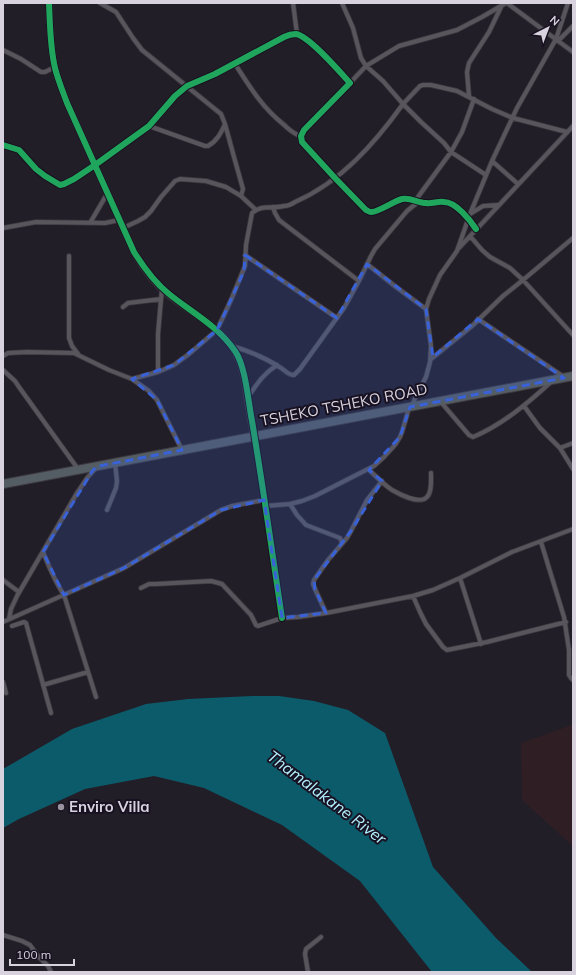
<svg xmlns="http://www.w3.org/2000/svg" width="576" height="975" font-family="Mulish,sans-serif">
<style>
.commercial{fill:#2f1f25}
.water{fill:#0c5b6b}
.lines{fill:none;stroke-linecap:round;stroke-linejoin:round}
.street-casing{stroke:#3d3940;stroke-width:5.5}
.secondary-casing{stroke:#3d3940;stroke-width:8}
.highway-casing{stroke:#3d3940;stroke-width:10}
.street{stroke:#58555c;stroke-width:4}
.secondary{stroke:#58555c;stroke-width:6}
.highway{stroke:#545d63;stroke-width:8}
.cycleway-casing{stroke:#181121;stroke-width:8}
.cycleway{stroke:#20a55d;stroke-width:6}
.marked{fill:#3962d9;fill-opacity:0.2;stroke:#3962d9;stroke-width:3;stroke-dasharray:8 5;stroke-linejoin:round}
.poi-dot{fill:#98939e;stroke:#181121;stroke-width:1.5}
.labels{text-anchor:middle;stroke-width:4;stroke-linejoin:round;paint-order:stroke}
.street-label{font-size:15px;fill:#d7d2de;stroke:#181121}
.poi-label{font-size:15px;font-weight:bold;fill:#d7d2de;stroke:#181121;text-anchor:start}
.water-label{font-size:16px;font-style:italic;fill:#b2effe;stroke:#181121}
</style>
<rect width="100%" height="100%" fill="#221e27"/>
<!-- commercial -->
<path class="commercial" d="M573,723v123l-51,-46 -1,-57 48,-17z"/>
<!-- water -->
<path class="water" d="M252,696h27l35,5 34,9 37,23 48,134 63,71 36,34h-100l-72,-91 -78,-56 -78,-37 -50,-12 -69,13 -66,30 -16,9v-59l69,-40 74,-25 42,-5z"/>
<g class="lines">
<defs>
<path id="street" d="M100,3l16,9 17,26 9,12 79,64 4,10 9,33 9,32 -2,7
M293,3l4,31
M342,3l11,25 8,30 5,8 33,-20 58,-16 25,-13 24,-14
M507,3l66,49
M558,41l15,-15
M3,50l18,9 20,13h4l10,-5
M235,64c15,23 26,42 48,60 6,5 10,10 18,12
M469,96l-2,-24 2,-9 20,-31 13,-27
M149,126l56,20h3c9,-5 13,-13 17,-22
M3,145l16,5 17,19 9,7 15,9 4,-1 10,-5 21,-14 54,-39 26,-30 12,-10 28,-12 69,-37c4,-2 8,-3 12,-3 13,2 44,38 54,49l-46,47 -3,6 1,6 33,36 31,32c1,0 3,2 5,2 6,1 23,-11 31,-13 8,-2 16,4 24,4 6,1 12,-2 18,-1 12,0 26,18 32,27
M492,161l26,23
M486,175l-35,-23 -7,-9 -23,-21 -18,-18 17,-18 3,-1h8l26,6 35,18 21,9 54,14
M415,201l36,-49 11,-20 12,-33
M273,207l2,6 4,7 80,61
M470,214l13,-8 15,-1
M90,223l17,-29
M3,228l33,-6 69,1 14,-3
M123,228l15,-7 7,-4 6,-6 10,-14 14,-16 5,-2 26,2 20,6 15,9 15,14
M470,236l12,14 8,7 20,11 13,12 50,55
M458,249l115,-123
M245,255l92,63
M69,256v82l3,8 6,8
M367,264l29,23 30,22
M123,307l5,-4 33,-4
M478,319l86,58
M232,346c17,5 34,12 49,22 5,3 7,7 13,7l6,-6 44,-61 16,-29 11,-23 4,-7 32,-38 11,-9
M3,356l5,-3 19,-1 47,1 4,2 31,15 23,9 17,12 8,9 25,50
M431,359l41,-33 31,-30 20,-16 50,-42
M3,370l12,11 4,6 59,82
M158,372v-38l4,-46
M132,379l26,-7 16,-7 15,-11 28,-24 14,-30 14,-34 1,-21 6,-32c10,-9 20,-4 32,-7 4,0 8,-2 11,-4 46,-20 80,-59 108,-98l-20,-23 -17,-15 -16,17
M248,397c9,-13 15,-23 29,-32
M440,401l29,34 4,2c29,-12 55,-34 78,-55
M412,406l4,-10 10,-19 4,-15 1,-16 -5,-37 3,-10 11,-24 17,-24 13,-37 22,-53 25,-53 39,-69 12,-36
M524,406l16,22 20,20 13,-5
M254,437l28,181
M560,448l13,21
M368,469c8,7 15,15 24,21 7,4 28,15 35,7 5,-5 4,-17 4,-24
M290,504l7,11 9,10 34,13 2,5
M265,506l25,-2 12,-3 13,-5 59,-30 10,-9 11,-12 5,-8 2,-5 7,-24
M107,510l9,-22 1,-7 -2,-18
M541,542l23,75 5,33v25l2,3 2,2
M43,552c6,15 12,30 21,43l32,102
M460,578l21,66
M3,580l16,12
M141,588l8,-4h7l55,-3 4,1 7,2 29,31 5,10 2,1 24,-8 16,-1 28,-4 87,-17 20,-6 27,-12 52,-26 61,-23
M413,596l7,16 6,12 17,23 4,3 40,-8 79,-20
M326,613l-11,-24 -2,-5 1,-4 14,-20 19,-22 4,-7 16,-31 15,-19
M9,619l2,-10 6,-13 60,-103 10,-15 8,-9
M3,622l121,-54 97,-58 11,-4 32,-6
M12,626l12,-4 2,1 25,90
M3,682l3,11
M43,685l45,-13
M3,935l19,6 8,4 8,11 10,10 3,6
M308,972l-3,-18 1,-5 15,-12"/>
<path id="secondary" d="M49,3c1,22 1,44 6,65 3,12 8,24 12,35l67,149c10,17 20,31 35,43 21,16 54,34 67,58 7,13 9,27 11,41 2,15 5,29 7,43"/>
<path id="highway" d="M3,484l570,-108"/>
</defs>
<!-- street casing -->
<use href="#street" class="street-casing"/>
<!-- secondary casing -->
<use href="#secondary" class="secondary-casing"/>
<!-- highway casing -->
<use href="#highway" class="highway-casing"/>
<!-- street -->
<use href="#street" class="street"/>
<!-- secondary -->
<use href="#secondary" class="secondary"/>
<!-- highway -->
<use href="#highway" class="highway"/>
<defs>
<path id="cycleway" d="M49,3c1,22 1,44 6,65 3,12 8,24 12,35l67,149c10,16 20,30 35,42 22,18 49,32 66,57 11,16 13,50 17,70 11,65 20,131 30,197
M3,145l16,5 17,19 9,7 15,9 4,-1 10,-5 21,-14 54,-39 26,-30 12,-10 28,-12 69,-37c4,-2 8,-3 12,-3 13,2 44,38 54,49l-46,47 -3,6 1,6 33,36 31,32c1,0 3,2 5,2 6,1 23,-11 31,-13 8,-2 16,4 24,4 6,1 12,-2 18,-1 12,0 26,18 32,27"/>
</defs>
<!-- cycleway casing -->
<use href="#cycleway" class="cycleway-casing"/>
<!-- cycleway -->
<use href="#cycleway" class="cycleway"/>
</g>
<!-- marked area -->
<path class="marked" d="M245,255l92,63 30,-54 59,45 7,48 45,-38 86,59 -154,29 -10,30 -31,33 13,11 -31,50 -37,49 1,9 11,24 -44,5 -18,-118 -43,10 -97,58 -60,27 -21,-43 50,-82 6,-4 83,-16 -25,-50 -25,-21 42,-14 43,-35 27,-59z"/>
<!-- markers -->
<circle class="poi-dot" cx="61" cy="807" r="4"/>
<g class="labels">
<!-- street labels -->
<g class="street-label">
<text transform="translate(344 405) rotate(-11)" y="5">TSHEKO TSHEKO ROAD</text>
</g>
<!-- poi labels -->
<g class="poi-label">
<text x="69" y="812">Enviro Villa</text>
</g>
<!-- water labels -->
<g class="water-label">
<text transform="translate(327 797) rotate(37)" y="6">Thamalakane River</text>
</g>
</g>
<!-- border -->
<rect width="576" height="975" fill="none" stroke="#d7d2de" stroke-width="8"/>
<!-- north arrow -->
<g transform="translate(548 28) rotate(42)" stroke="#181121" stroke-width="3" paint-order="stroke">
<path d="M0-3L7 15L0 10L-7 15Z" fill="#d7d2de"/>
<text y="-6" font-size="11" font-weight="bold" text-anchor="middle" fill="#d7d2de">N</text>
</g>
<!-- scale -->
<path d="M10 959v6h64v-6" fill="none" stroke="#d7d2de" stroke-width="2"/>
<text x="16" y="959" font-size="12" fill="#d7d2de" stroke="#181121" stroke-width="3" paint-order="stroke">100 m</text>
</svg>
